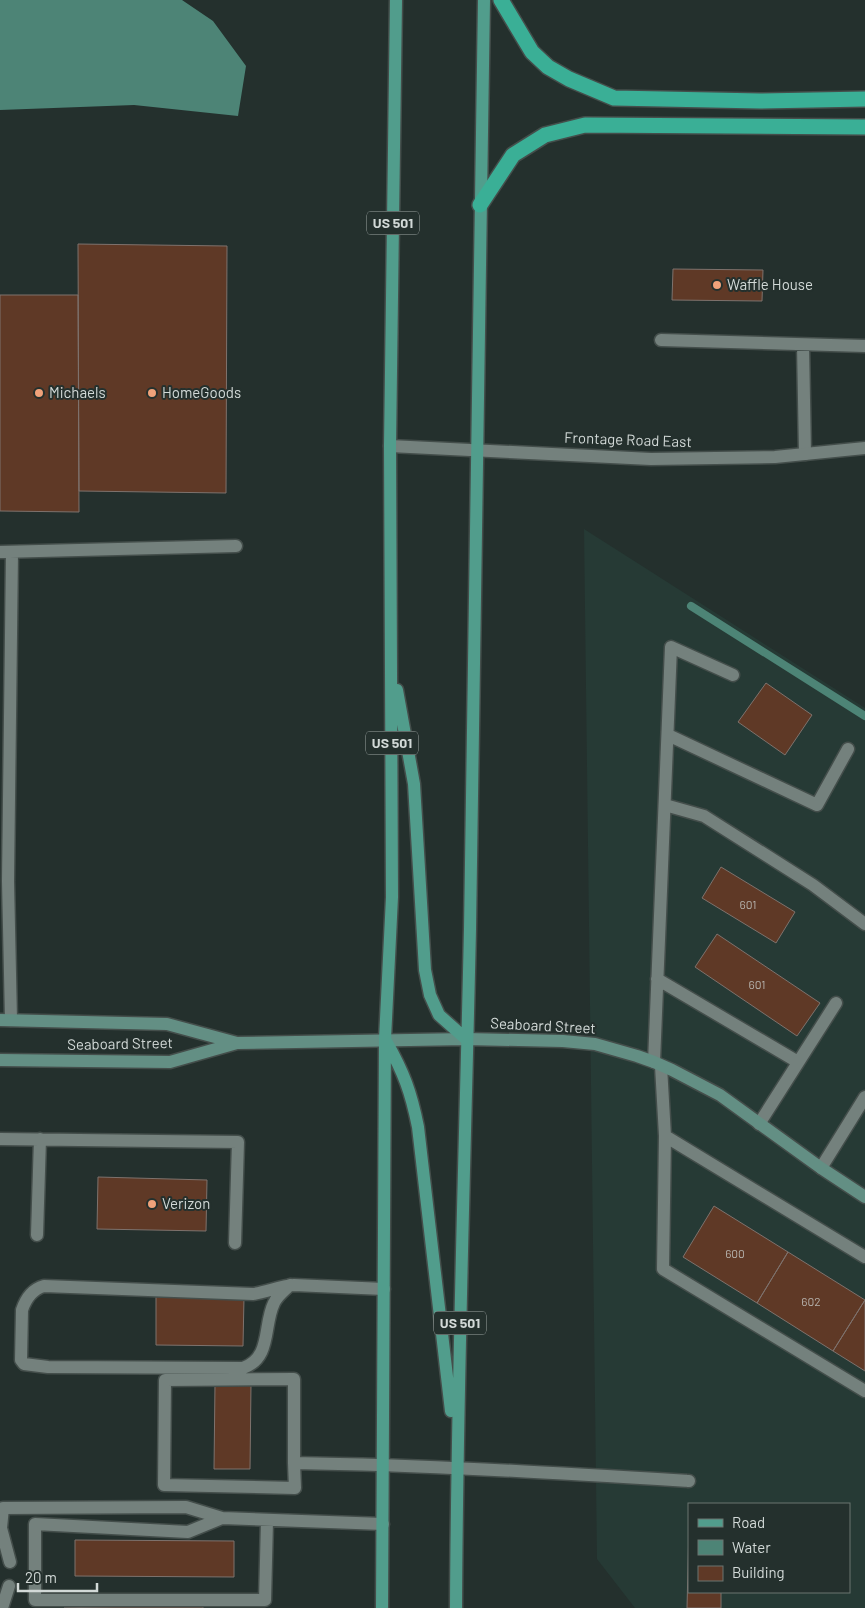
<svg xmlns="http://www.w3.org/2000/svg" width="865" height="1608" font-family="Barlow,sans-serif">
<style>
.built{fill:#263a35;fill-rule:evenodd}
.water{fill:#4d8476}
.lines{fill:none;stroke-linecap:round;stroke-linejoin:round}
.stream{stroke:#4d8476;stroke-width:8}
.building{fill:#5f3926;stroke:#7e726d}
.lane-casing{stroke:#444e4b;stroke-width:15}
.street-casing{stroke:#444e4b;stroke-width:15}
.secondary-casing{stroke:#444e4b;stroke-width:15}
.primary-casing{stroke:#444e4b;stroke-width:15}
.highway-casing{stroke:#444e4b;stroke-width:18}
.lane{stroke:#74817d;stroke-width:12}
.street{stroke:#74817d;stroke-width:12}
.secondary{stroke:#638f84;stroke-width:12}
.primary{stroke:#519d8c;stroke-width:12}
.highway{stroke:#3aaf96;stroke-width:15}
.poi-dot{fill:#f0a27a;stroke:#24302d;stroke-width:2}
.labels{text-anchor:middle;stroke-width:4;stroke-linejoin:round;paint-order:stroke}
.number-label{font-size:12px;fill:#b5b1ab}
.shield{fill:#24302d;stroke:#9ea6a4;stroke-width:1}
.shield-label{font-size:14px;font-weight:bold;fill:#d2d9d7}
.poi-label{font-size:15px;fill:#d2d9d7;stroke:#24302d;text-anchor:start}
.street-label{font-size:15px;fill:#d2d9d7;stroke:#24302d}
</style>
<rect width="100%" height="100%" fill="#24302d"/>
<!-- built -->
<path class="built" d="M584,529l281,179v900h-230l-38,-49zM689,1504h160v88h-160z"/>
<!-- water -->
<path class="water" d="M0,0h182l31,21 33,45 -8,50 -104,-11 -134,5z"/>
<g class="lines">
<!-- stream -->
<path class="stream" d="M691,606l174,110"/>
</g>
<!-- building -->
<path class="building" d="M78,244l149,2 -1,247 -147,-2z
M673,269l90,1 -1,31 -90,-1z
M0,295h78l1,217 -79,-1z
M766,683l46,32 -27,40 -47,-33z
M721,867l74,45 -19,31 -74,-45z
M717,934l103,69 -23,33 -102,-69z
M98,1177l109,3 -1,51 -109,-2z
M714,1206l74,46 -31,51 -74,-46z
M788,1252l77,48 -32,51 -76,-48z
M156,1296l88,1 -1,49 -87,-1z
M865,1300v71l-32,-20z
M215,1384h36l-1,85h-36z
M689,1526v66h32v16h-34z
M75,1540l159,1v36l-159,-1z
M203,1604v4h-139z"/>
<g class="lines">
<defs>
<path id="lane" d="M661,340l204,6
M803,345l2,109
M0,552l236,-6
M668,735l149,70 31,-56
M665,805l39,11 109,69 52,39
M657,979l141,83
M11,1020l-3,-139 4,-329
M654,1062l17,-415 62,28
M661,1066l4,70 200,121
M759,1124l77,-121
M665,1136l-2,133 202,122
M0,1139l238,3 -3,101
M821,1168l44,-71
M37,1235l3,-96
M290,1285c-6,6 -13,11 -16,18 -11,22 -2,55 -31,65l-195,-1 -24,-3 -3,-4 1,-50c4,-12 11,-21 22,-24l209,8c14,-2 27,-8 41,-9l90,4
M294,1463l1,25 -131,-3 1,-105 129,-1v84c132,2 263,10 395,18
M267,1521l-2,79h-230v-76l153,8 34,-14 161,6
M10,1562l-9,-34 2,-20 183,-1 36,11
M2,1608l7,-22"/>
<path id="street" d="M390,446l261,13 124,-2 90,-9"/>
<path id="secondary" d="M0,1020l167,4 70,19
M0,1060l170,2 67,-19 229,-4 97,2 32,3 42,12 17,6 18,8 48,25 101,73 44,29"/>
<path id="primary" d="M397,690l17,94 11,186 5,25 9,20 27,24
M386,1041c18,32 25,51 32,86l33,284
M382,1608l3,-569 7,-142 -2,-451 6,-446
M456,1608c1,-226 9,-452 14,-679 7,-309 8,-619 14,-929"/>
<path id="highway" d="M501,0l31,52 16,15 21,12 45,19 146,3 105,-2
M480,205l33,-50 32,-20 40,-10 280,2"/>
</defs>
<!-- lane casing -->
<use href="#lane" class="lane-casing"/>
<!-- street casing -->
<use href="#street" class="street-casing"/>
<!-- secondary casing -->
<use href="#secondary" class="secondary-casing"/>
<!-- primary casing -->
<use href="#primary" class="primary-casing"/>
<!-- highway casing -->
<use href="#highway" class="highway-casing"/>
<!-- lane -->
<use href="#lane" class="lane"/>
<!-- street -->
<use href="#street" class="street"/>
<!-- secondary -->
<use href="#secondary" class="secondary"/>
<!-- primary -->
<use href="#primary" class="primary"/>
<!-- highway -->
<use href="#highway" class="highway"/>
</g>
<!-- markers -->
<g class="poi-dot">
<circle cx="717" cy="285" r="5"/>
<circle cx="39" cy="393" r="5"/>
<circle cx="152" cy="393" r="5"/>
<circle cx="152" cy="1204" r="5"/>
</g>
<g class="labels">
<!-- number labels -->
<g class="number-label">
<text x="748" y="909">601</text>
<text x="757" y="989">601</text>
<text x="735" y="1258">600</text>
<text x="811" y="1306">602</text>
</g>
<!-- shield labels -->
<g class="shield">
<rect x="367" y="211.5" width="52" height="23" rx="4"/>
<rect x="366" y="731.5" width="52" height="23" rx="4"/>
<rect x="434" y="1311.5" width="52" height="23" rx="4"/>
</g>
<g class="shield-label">
<text x="393" y="228">US 501</text>
<text x="392" y="748">US 501</text>
<text x="460" y="1328">US 501</text>
</g>
<!-- poi labels -->
<g class="poi-label">
<text x="727" y="290">Waffle House</text>
<text x="49" y="398">Michaels</text>
<text x="162" y="398">HomeGoods</text>
<text x="162" y="1209">Verizon</text>
</g>
<!-- street labels -->
<g class="street-label">
<text transform="translate(628 440) rotate(2)" y="5">Frontage Road East</text>
<text transform="translate(543 1026) rotate(3)" y="5">Seaboard Street</text>
<text transform="translate(120 1044) rotate(-1)" y="5">Seaboard Street</text>
</g>
</g>
<!-- legend -->
<rect x="688" y="1503" width="162" height="90" fill="#24302d" stroke="#6a7471"/>
<rect x="698" y="1519" width="25" height="8" fill="#519d8c" stroke="#6a7471"/>
<text x="732" y="1528" font-size="15" fill="#d2d9d7">Road</text>
<rect x="698" y="1540" width="25" height="15" fill="#4d8476" stroke="#6a7471"/>
<text x="732" y="1553" font-size="15" fill="#d2d9d7">Water</text>
<rect x="698" y="1566" width="25" height="15" fill="#5f3926" stroke="#6a7471"/>
<text x="732" y="1578" font-size="15" fill="#d2d9d7">Building</text>
<!-- scale -->
<path d="M18 1583v8h79v-8" fill="none" stroke="#d2d9d7" stroke-width="2.5"/>
<text x="25" y="1583" font-size="15" fill="#d2d9d7" stroke="#24302d" stroke-width="4" paint-order="stroke">20 m</text>
</svg>
